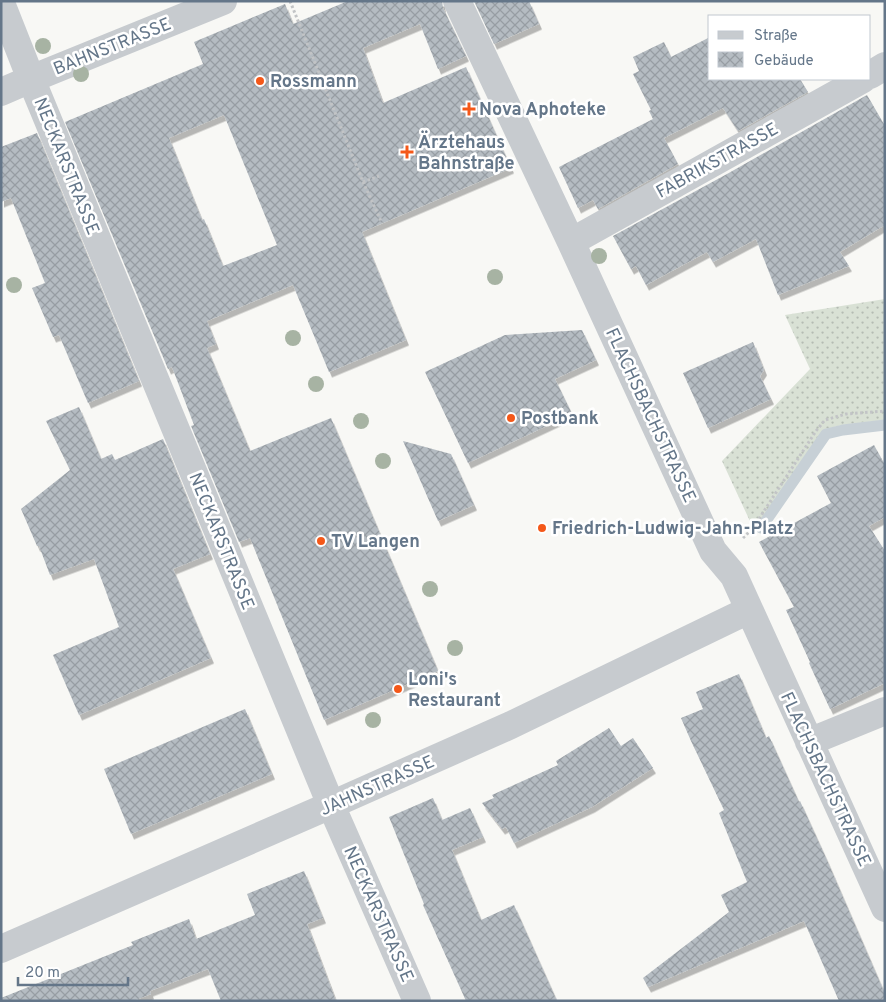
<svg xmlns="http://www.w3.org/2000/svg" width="886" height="1002" font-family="Overpass,sans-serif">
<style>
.garden{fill:url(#garden-dots)}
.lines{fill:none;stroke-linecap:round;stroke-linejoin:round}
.stream{stroke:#c7d0d6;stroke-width:11}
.building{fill:url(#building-cross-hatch);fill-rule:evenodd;filter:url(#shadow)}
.path{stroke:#c2c4c6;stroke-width:3;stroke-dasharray:2.5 2.5;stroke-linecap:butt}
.minor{stroke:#c7cbcf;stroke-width:28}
.tree{fill:#a7b3a3}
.poi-dot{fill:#f45819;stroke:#fff;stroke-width:2}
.labels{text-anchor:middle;stroke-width:5;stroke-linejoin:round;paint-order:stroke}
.street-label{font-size:18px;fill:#647689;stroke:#fff}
.poi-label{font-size:18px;font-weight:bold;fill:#647689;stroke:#fff;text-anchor:start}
</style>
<defs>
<pattern id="garden-dots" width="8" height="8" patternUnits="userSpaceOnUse" patternTransform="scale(1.25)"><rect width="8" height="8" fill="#d9e1d5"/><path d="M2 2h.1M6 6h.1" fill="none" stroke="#b4bbb3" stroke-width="1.8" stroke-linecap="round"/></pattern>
<pattern id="building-cross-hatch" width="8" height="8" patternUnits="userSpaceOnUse" patternTransform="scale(1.25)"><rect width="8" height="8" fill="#b5bcc2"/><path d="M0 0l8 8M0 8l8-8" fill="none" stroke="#979da3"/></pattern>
<filter id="shadow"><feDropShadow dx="3" dy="5.5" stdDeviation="0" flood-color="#0004"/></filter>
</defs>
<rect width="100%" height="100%" fill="#f8f8f5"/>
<!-- garden -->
<path class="garden" d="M885,299v121l-43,5 -16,4 -71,103 -33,-71 88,-92 -25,-54z"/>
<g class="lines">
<!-- stream -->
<path class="stream" d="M761,528l65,-94 17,-4 42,-5"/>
</g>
<!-- building -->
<path class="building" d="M348,1h94l1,7 23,48 -28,13 -18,-45 -57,24 20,55 83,-36 45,101 -149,64 44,108 -77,32 -36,-87 -86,36 9,23 -9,4 43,103 81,-33 107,253 -114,49 -74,-182 -11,4 -48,-116 3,-1 -22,-58 -4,2 -103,-247 138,-58 -9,-22 91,-38 8,20zM224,115l53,130 -54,21 -19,-47 -2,1 -33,-82z
M474,1h55l10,23 -45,20z
M710,37v42h90l8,13 -70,39 -15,-23 -59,30 14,26 -80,45 -5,-9 -15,8 -19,-41 94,-48 -4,-8 2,-1 -18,-36 6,-3 -6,-14 31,-15 7,15z
M867,95l18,31v99l-45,27 9,14 -71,29 -22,-56 -43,23 -6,-10 -61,33 -10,-19 -5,3 -18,-33 114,-62z
M37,133l102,248 -51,22 -29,-68 -6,2 -21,-49 13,-5 -34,-85 -10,4v-55z
M582,330l14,30 -41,19 17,35 -104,49 -43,-91 80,-37z
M753,342l11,28 -4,6 11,23 -63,29 -25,-55z
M79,407l22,52 11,-5 3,6 48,-21 47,115 -37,15 38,89 -132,57 -26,-60 66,-28 -25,-68 -44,16 -11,-29h-2l-16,-37 49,-39 -24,-49z
M403,441l48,13 23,51 -36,16z
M874,445l11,20v52l-16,9 16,25v132l-55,26 -21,-46 1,-1 -24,-52 8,-3 -35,-65 72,-39 -14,-27z
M739,674l27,64 3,-2 30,66 1,-1 26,57 59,136v7h-46l-35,-80 -156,66 -5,-9 86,-66 -8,-17 26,-13 -28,-69 5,-3 -33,-69 -10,-23 22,-9 -7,-17z
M245,709l27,65 -141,60 -27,-65z
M609,728l12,18 12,-8 20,30 -61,39 -78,36 -8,-16 -4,2 -20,-26 12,-5 -2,-3 66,-30 -2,-4z
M433,798l9,22 28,-12 13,29 -31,13 29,70 33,-15 43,96h-91l-43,-96 1,-1 -35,-87z
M304,871l19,47 -16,6 29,77h-115l-13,-32 -58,22 1,3 -18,7h-132v-3l132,-53 -2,-3 58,-23 7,20 59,-24 -8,-21z"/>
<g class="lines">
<!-- path -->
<path class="path" d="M290,1l73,181 19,41
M363,182l16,-6
M743,538l10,-10 63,-97 9,-11 21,-6 39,-3"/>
<!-- minor -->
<path class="minor" d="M457,1l114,241 142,309 21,25 151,332
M1,3l30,76 300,726 86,196
M870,75l15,-9
M1,92l30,-13 192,-78
M571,242l292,-163
M809,742l76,-31
M1,949l330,-144 180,-80 238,-115"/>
</g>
<!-- trees -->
<g class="tree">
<circle cx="43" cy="46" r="8"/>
<circle cx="81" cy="74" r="8"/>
<circle cx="599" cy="256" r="8"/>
<circle cx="495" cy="277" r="8"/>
<circle cx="14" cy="285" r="8"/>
<circle cx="293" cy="338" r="8"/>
<circle cx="316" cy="384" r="8"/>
<circle cx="361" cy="421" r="8"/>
<circle cx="383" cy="461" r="8"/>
<circle cx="430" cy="589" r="8"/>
<circle cx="455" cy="648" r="8"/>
<circle cx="373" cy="720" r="8"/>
</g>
<!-- markers -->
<g class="poi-dot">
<circle cx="260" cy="81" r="5"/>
<path d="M466.5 101.5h5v5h5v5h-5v5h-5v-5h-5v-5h5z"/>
<path d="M404.5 144.5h5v5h5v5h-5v5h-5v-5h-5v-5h5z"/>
<circle cx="511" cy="418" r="5"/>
<circle cx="542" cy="528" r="5"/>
<circle cx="321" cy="541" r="5"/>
<circle cx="398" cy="689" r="5"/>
</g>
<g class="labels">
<!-- street labels -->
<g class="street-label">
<text transform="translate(112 46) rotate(-22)" y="6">BAHNSTRASSE</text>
<text transform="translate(717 160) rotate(-29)" y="6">FABRIKSTRASSE</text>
<text transform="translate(67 166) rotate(68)" y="6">NECKARSTRASSE</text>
<text transform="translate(651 415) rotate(65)" y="6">FLACHSBACHSTRASSE</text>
<text transform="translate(222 541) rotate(68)" y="6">NECKARSTRASSE</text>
<text transform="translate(826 779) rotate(65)" y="6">FLACHSBACHSTRASSE</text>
<text transform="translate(377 785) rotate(-24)" y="6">JAHNSTRASSE</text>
<text transform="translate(379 914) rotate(66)" y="6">NECKARSTRASSE</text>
</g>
<!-- poi labels -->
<g class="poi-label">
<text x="270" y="87">Rossmann</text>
<text x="479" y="115">Nova Aphoteke</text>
<text x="418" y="148">Ärztehaus<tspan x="418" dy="21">Bahnstraße</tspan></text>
<text x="521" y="424">Postbank</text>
<text x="552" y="534">Friedrich-Ludwig-Jahn-Platz</text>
<text x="331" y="547">TV Langen</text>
<text x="408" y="685">Loni's<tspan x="408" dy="21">Restaurant</tspan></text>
</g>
</g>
<!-- border -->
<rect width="886" height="1002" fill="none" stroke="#647689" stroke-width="5"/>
<!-- legend -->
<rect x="708" y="15" width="162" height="65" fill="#ffffff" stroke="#c1c8d0"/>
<rect x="718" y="31" width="25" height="8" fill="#c7cbcf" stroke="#c1c8d0"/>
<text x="754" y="40" font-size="15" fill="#647689">Straße</text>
<rect x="718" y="52" width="25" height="15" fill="url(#building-cross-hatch)" stroke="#c1c8d0"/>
<text x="754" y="65" font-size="15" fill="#647689">Gebäude</text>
<!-- scale -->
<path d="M18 977v8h110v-8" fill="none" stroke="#647689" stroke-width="2.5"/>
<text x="25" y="977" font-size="15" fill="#647689" stroke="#ffffff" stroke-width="4" paint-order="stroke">20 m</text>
</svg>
